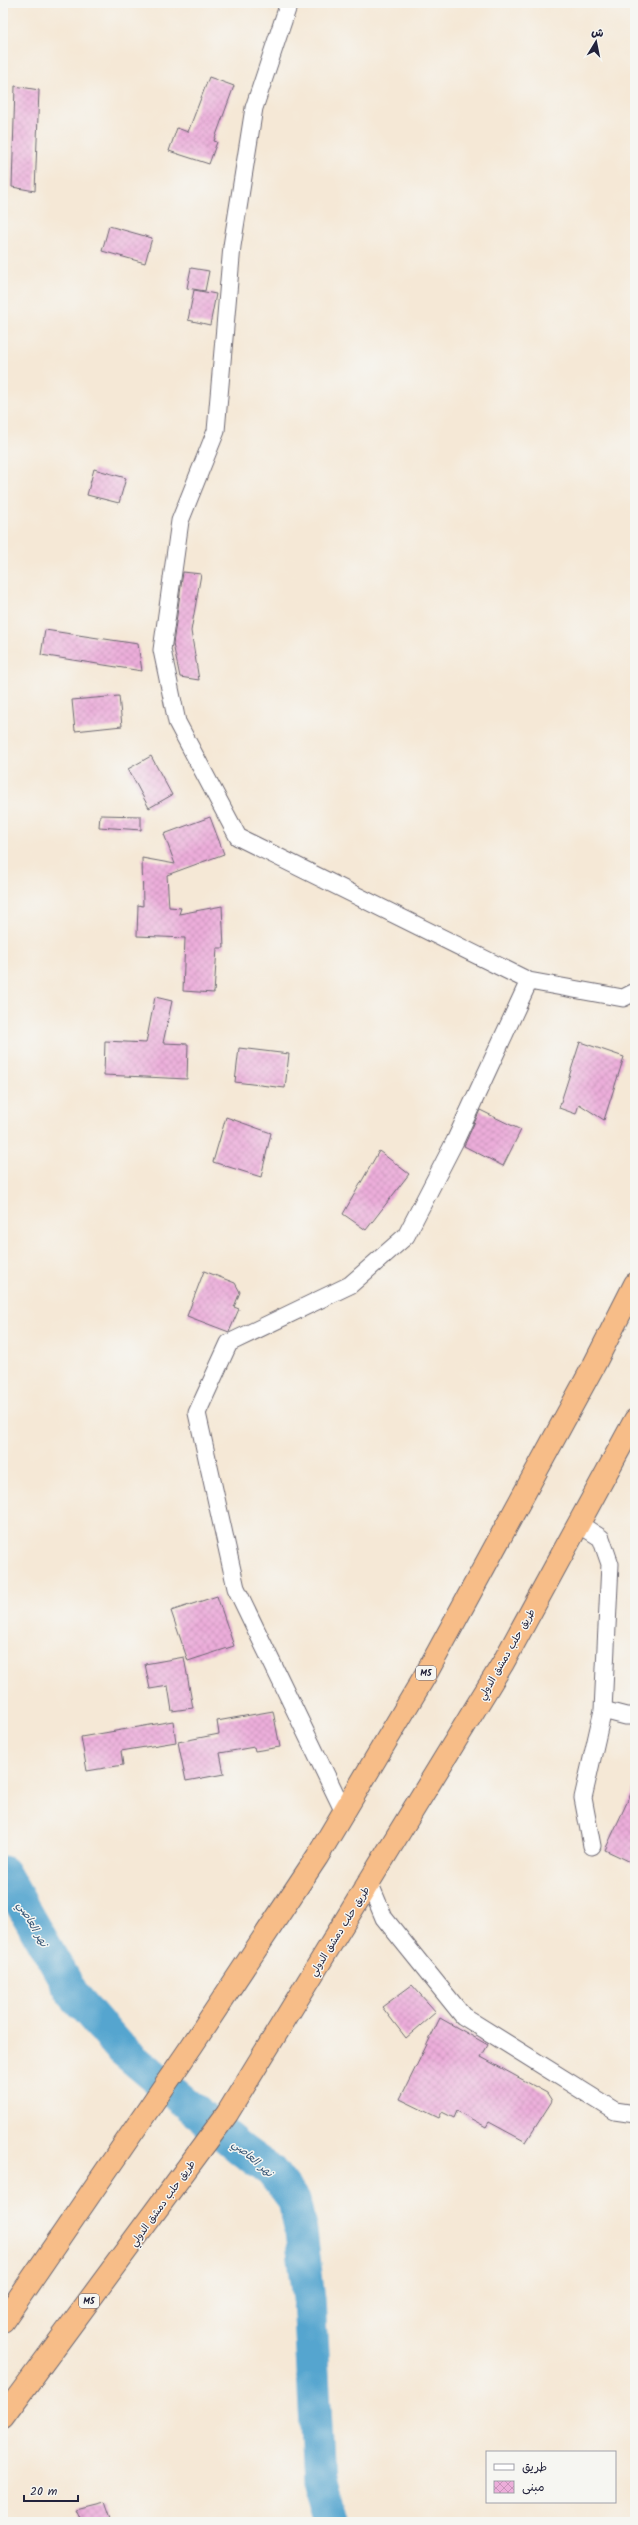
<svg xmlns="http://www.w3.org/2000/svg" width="638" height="2525" font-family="Kalam,'Playpen Sans Arabic',sans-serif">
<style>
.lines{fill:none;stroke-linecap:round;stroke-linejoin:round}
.river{stroke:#54a5cf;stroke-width:33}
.building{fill:url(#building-cross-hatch)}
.minor-casing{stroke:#6c6771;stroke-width:19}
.motorway-casing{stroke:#6c6771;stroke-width:24}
.minor{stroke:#fff;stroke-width:17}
.motorway{stroke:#f7bd88;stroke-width:22}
.labels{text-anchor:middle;stroke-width:3;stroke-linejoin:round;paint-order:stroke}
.shield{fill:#f6f6f2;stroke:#626272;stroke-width:1}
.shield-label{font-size:9px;font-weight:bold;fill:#22223b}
.street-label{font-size:10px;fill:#22223b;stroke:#f6f6f2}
.water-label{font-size:11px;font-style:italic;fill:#365676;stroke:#f6f6f2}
</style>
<defs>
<pattern id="building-cross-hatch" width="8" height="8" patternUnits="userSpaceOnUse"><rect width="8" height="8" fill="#ecadda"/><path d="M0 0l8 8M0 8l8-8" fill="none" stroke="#ca95bc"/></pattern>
</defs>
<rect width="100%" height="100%" fill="#f6f6f2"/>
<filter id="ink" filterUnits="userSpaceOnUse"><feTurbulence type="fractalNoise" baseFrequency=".025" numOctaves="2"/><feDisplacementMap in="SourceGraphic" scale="8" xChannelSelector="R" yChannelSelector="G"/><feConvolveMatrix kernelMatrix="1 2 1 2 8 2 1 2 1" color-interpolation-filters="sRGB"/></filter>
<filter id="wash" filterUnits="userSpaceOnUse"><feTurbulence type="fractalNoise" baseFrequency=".012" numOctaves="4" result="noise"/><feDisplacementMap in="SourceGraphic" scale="16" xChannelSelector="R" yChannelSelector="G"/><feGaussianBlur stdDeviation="0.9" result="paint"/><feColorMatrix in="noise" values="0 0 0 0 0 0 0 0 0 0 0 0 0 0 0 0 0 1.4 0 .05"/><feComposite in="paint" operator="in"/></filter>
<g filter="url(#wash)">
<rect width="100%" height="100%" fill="#f5e8d6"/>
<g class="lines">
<!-- river -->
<path class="river" d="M3,1872l70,122 46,53 124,104 28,20 23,30 7,31 8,67 10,182 11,41"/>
</g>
<g id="blocks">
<!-- building -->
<path class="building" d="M209,77l25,9 -20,55 3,1 -8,22 -40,-13 8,-23 11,4z
M15,86l24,4 -4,101 -23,-4z
M109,226l43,12 -7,25 -43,-12z
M191,268l18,3 -4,20 -18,-3z
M194,290l22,4 -6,31 -22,-5z
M94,469l32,9 -7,25 -32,-8z
M183,572l18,2 -10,57 8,49 -19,-3 -7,-33z
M45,630l93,14 4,27 -101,-16z
M119,696l3,30 -47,5 -3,-31z
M151,756l21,39 -23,13 -21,-39z
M100,815l41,1v14l-42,-3z
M210,817l14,37 -57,21 2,32 12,1 -2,6 43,-8 2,42h-7l-3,45 -31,-2 2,-53 -48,-2 1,-31 5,1 -1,-48 33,6 -11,-30z
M155,997l17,4 -9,42 25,1 -1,35 -83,-4 1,-34 41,2z
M580,1042l44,15 -20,63 -25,-16 -3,10 -17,-6z
M239,1048l50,6 -4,34 -50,-6z
M480,1110l41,20 -18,36 -39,-20z
M226,1117l45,16 -10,44 -48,-15z
M379,1151l30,23 -43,56 -23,-16z
M204,1271l31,12 5,9 -6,15 5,2 -10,23 -42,-16z
M217,1596l17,50 -46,15 -17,-50z
M184,1657l9,51 -21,3 -4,-25 -18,3 -5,-25z
M273,1711l7,36 -25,4 -1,-4 -34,6 4,21 -38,7 -8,-39 41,-8 -2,-13z
M173,1721l3,21 -55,9 2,14 -36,6 -6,-34z
M635,1785v79l-30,-14z
M412,1985l24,27 -30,26 -24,-31z
M440,2018l48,27 -7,12 66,36 5,8 -26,41 -37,-20 -3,5 -29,-16 -3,7 -12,-6 -3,6 -39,-19z
M104,2502l7,20h-29l-6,-13z"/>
</g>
</g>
<g filter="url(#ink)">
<use href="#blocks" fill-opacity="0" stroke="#6c6771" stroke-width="1"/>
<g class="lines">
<defs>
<path id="minor" d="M289,3l-35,105 -22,138 -16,185 -36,90 -18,129 15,72 61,115 291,144 94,17 12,-6
M579,1524l22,14 9,26 -7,146 -20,88 9,48
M603,1710l23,6h9
M344,1812l-108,-224 -39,-175 32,-70 121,-58 56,-49 49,-95 74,-160
M369,1882l15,36 79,98 152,95 20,3"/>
<path id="motorway" d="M3,2321l188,-274 126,-190 109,-183 168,-309 41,-81
M3,2417l224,-303 276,-451 132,-243"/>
</defs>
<!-- minor casing -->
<use href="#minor" class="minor-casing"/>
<!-- motorway casing -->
<use href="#motorway" class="motorway-casing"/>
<!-- minor -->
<use href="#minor" class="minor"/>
<!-- motorway -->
<use href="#motorway" class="motorway"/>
</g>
</g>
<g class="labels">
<!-- shield labels -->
<g class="shield">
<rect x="416" y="1666" width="20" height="14" rx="3"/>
<rect x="79" y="2294" width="20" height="14" rx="3"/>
</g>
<g class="shield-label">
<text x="426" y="1676">M5</text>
<text x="89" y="2304">M5</text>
</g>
<!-- street labels -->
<g class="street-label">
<text transform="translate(506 1654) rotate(-60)" y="4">طريق حلب دمشق الدولي</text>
<text transform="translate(339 1931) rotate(-58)" y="4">طريق حلب دمشق الدولي</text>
<text transform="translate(162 2203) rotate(-54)" y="4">طريق حلب دمشق الدولي</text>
</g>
<!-- water labels -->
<g class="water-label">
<text transform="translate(33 1924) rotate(60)" y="4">نهر العاصي</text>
<text transform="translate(253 2158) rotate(41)" y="4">نهر العاصي</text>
</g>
</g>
<!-- margin -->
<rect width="638" height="2525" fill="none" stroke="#f6f6f2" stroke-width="16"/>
<!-- legend -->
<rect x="486" y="2451" width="130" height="52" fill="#f6f6f2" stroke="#a1a1a9"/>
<rect x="494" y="2464" width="20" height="6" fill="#ffffff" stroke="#a1a1a9"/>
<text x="522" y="2471" font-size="12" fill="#22223b">طريق</text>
<rect x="494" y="2481" width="20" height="12" fill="url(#building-cross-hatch)" stroke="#a1a1a9"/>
<text x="522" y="2491" font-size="12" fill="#22223b">مبنى</text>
<!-- north arrow -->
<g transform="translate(596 42) rotate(10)" stroke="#f6f6f2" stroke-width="3" paint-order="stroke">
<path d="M0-3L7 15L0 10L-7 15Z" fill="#22223b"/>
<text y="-6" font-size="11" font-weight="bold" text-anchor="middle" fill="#22223b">ش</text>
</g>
<!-- scale -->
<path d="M24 2495v6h54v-6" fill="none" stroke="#22223b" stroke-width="2"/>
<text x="30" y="2495" font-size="12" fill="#22223b" stroke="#f6f6f2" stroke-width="3" paint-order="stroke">20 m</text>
</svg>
